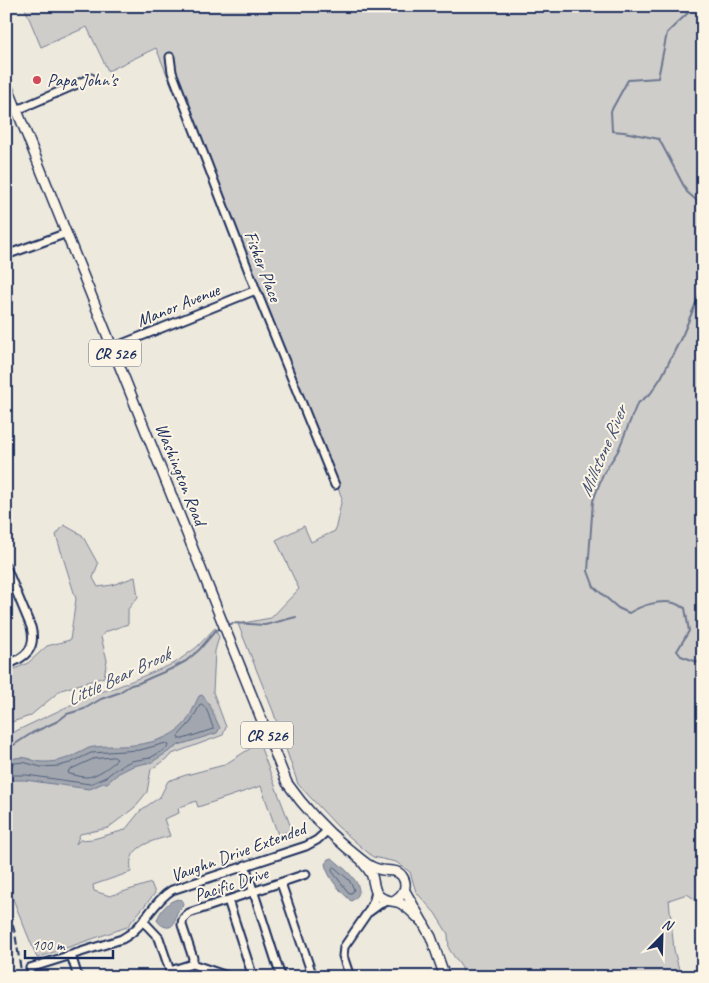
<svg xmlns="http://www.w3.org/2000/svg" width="709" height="983" font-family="Caveat,sans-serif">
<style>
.green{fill:#cfcdca;stroke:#757e94}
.water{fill:#a2a7af;stroke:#6c778f}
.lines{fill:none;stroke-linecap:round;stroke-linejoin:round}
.shore{stroke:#515f7e;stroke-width:1}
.stream{stroke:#6c778f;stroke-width:2}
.minor-casing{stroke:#1b2f5e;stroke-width:11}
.major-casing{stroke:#1b2f5e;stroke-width:12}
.minor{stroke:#fcf5e5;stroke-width:7}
.major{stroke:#fcf5e5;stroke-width:9}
.rail{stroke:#1b2f5e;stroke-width:2;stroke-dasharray:8 4;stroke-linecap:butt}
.poi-dot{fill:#d1495b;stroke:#fcf5e5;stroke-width:2}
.labels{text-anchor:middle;stroke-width:4;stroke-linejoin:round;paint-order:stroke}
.shield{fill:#fcf5e5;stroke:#5e6a86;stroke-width:1}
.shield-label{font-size:16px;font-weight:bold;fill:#1b2f5e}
.poi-label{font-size:18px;fill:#1b2f5e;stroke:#fcf5e5;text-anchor:start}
.street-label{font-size:18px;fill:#1b2f5e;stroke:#fcf5e5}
.water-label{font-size:19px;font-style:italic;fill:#445376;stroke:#fcf5e5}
</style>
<rect width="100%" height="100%" fill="#eee9dd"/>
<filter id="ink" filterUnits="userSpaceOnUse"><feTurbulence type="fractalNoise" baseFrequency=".02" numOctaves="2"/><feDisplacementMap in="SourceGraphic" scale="10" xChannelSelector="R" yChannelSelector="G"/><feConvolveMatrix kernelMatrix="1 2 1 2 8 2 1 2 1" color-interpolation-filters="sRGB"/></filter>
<g filter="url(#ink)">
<!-- green -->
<path class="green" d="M24,6h679v899l-16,-11 -18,6 5,50 7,27h-218l-1,-9 -13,-19 -1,-15 -13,-21 -19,-21 -6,-20 -14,-10 -23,-5 -36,-31 -39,-42 -25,-73 -35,-87 33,-6 28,-29 -23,-49 28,-14 7,16 24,-11 7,-33 -186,-450 -48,23 -21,-44 -46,20z
M64,525l18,10 16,29 -5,14 5,9 14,-2 23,-8 3,20 -10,12v15l-23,8 -4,5 6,23 -3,17 -43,13 -31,26 -18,6 -6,-4v-45l22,-10 19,-17 23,-6 6,-41 -20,-64z
M215,628l4,9 -4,14 -2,41 13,35 -3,8 -51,19 -11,9 -10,6 -4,23 -13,16 -26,20 -28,6 -4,10 4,-4 13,-1 32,-9 16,-20 19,-13 8,-16 18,-6 38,-10 35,-22 33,87 -14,5 -17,-49 -63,21 -2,-6 -18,7 1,5 -15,6 6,17c-14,4 -35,8 -39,24 -1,3 0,8 0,12l-38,13 1,6 16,5 41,-13 4,10 -28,34 -90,31 -31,-76v-144l10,-7 78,-37 23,-7 58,-24 22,-16 15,-16z"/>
<!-- water -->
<path class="water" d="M202,695c10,10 12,22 18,33l-3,5 -38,12 -27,17 -19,4 -14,7 -12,10c-6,-1 -12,5 -18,6l-64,-9h-14l-5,-1v-17c20,-11 23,1 40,0 12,0 23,-4 33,-9 3,-1 7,-4 10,-5 7,-2 23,-2 31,-2 23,-1 50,-5 66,-24 5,-7 8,-16 12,-24l1,-2z
M332,858c9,8 42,32 19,43 -11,-10 -23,-23 -26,-37l3,-5z
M178,899l4,1c0,2 1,3 1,4 0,4 -3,4 -5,7 -3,4 -2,9 -4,12 -4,8 -14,3 -17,-3 3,-9 11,-19 21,-21z"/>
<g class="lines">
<!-- shore -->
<path class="shore" d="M202,704c7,6 7,15 11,23v2l-30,10h-4l-1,-3 13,-14 9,-17z
M114,757l3,2c-4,6 -23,19 -31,18 -5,0 -11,-2 -16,-3l-2,-1 1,-3 24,-11z
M6,766l9,-3 8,-1 18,5 18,-1 11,-3 21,-10 49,-3 26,-7 3,2 -1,2 -4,3 -14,8 -19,3 -15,8 -10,8 -16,7 -64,-9h-20
M334,867l15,13 5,9 -2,4h-2l-2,-1 -16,-21v-2z"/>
<!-- stream -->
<path class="stream" d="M695,6l-28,27 -9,45 -30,2 -17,31 1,20 12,1 35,7 28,53 16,14
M703,286l-20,48 -21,42 -11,17 -14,11 -19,47 -15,23 -10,27 -5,70 6,16 24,21 11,5c13,-8 30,-13 45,-10 3,1 8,4 11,5l4,23 -12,20 4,5 22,8
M227,626l6,-3 32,2 31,-8
M6,750l26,-17 26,-12 9,-7 17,-5 17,-10 17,-6 13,-8 8,-2 13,-6 19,-8 15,-8 13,-11 17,-20 7,-2"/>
<defs>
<path id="minor" d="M170,57l2,15 84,218 79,195
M17,110l74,-32
M6,255l61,-22
M112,348l144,-58
M6,567l25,60c6,22 -6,31 -25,38
M245,865l36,112
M281,883l32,94
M228,900l25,77
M369,912l11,-8 8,-3
M143,921l16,17 13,39
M71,955l7,22
M192,964l1,-6 -11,-33c0,-6 2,-8 7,-12l117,-39
M30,968l92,-29c22,-11 30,-37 50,-49l134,-44 11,-6 10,-9
M170,971l22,-7 38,13
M350,977l-7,-21 1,-9 24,-35 6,-12 2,-9"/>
<path id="major" d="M6,83l281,700c17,24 36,45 59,64 7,6 14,12 21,17 3,2 7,4 11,5 8,3 18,-1 24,7 7,10 1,20 -9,25
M363,863c4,5 7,8 9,13 2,7 2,14 6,19 6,7 14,5 22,8 9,5 17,14 24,21
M405,891l26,46 14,40"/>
</defs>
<!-- minor casing -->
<use href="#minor" class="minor-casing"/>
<!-- major casing -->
<use href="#major" class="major-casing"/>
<!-- minor -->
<use href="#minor" class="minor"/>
<!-- major -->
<use href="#major" class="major"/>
<!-- rail -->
<path class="rail" d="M6,902l9,31 7,44"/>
</g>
</g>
<!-- markers -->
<circle class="poi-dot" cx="37" cy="80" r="5"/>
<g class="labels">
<!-- shield labels -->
<g class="shield">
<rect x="89" y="339.5" width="52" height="27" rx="4"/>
<rect x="241" y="721.5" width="52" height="27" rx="4"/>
</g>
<g class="shield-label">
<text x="115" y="359">CR 526</text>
<text x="267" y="741">CR 526</text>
</g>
<!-- poi labels -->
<g class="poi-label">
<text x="47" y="86">Papa John's</text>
</g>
<!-- street labels -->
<g class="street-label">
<text transform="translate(263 266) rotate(69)" y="6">Fisher Place</text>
<text transform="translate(178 305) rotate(-22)" y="6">Manor Avenue</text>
<text transform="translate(181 474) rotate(68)" y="6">Washington Road</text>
<text transform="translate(238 852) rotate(-20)" y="6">Vaughn Drive Extended</text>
<text transform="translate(231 884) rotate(-18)" y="6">Pacific Drive</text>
</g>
<!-- water labels -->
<g class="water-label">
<text transform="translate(602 451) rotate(-67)" y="7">Millstone River</text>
<text transform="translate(118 676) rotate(-25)" y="7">Little Bear Brook</text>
</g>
</g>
<!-- margin -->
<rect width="709" height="983" fill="none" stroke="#fcf5e5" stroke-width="25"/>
<rect x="12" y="12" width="684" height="958" fill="none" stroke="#1b2f5e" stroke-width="2" filter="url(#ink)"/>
<!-- north arrow -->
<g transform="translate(662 936) rotate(23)" stroke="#fcf5e5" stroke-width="4" paint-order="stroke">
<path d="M0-4L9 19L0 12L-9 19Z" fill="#1b2f5e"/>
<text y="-8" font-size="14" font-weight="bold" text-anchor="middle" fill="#1b2f5e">N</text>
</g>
<!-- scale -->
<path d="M25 950v8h88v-8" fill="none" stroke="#1b2f5e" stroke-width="2.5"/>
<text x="32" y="950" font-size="15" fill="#1b2f5e" stroke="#fcf5e5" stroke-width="4" paint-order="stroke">100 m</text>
</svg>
